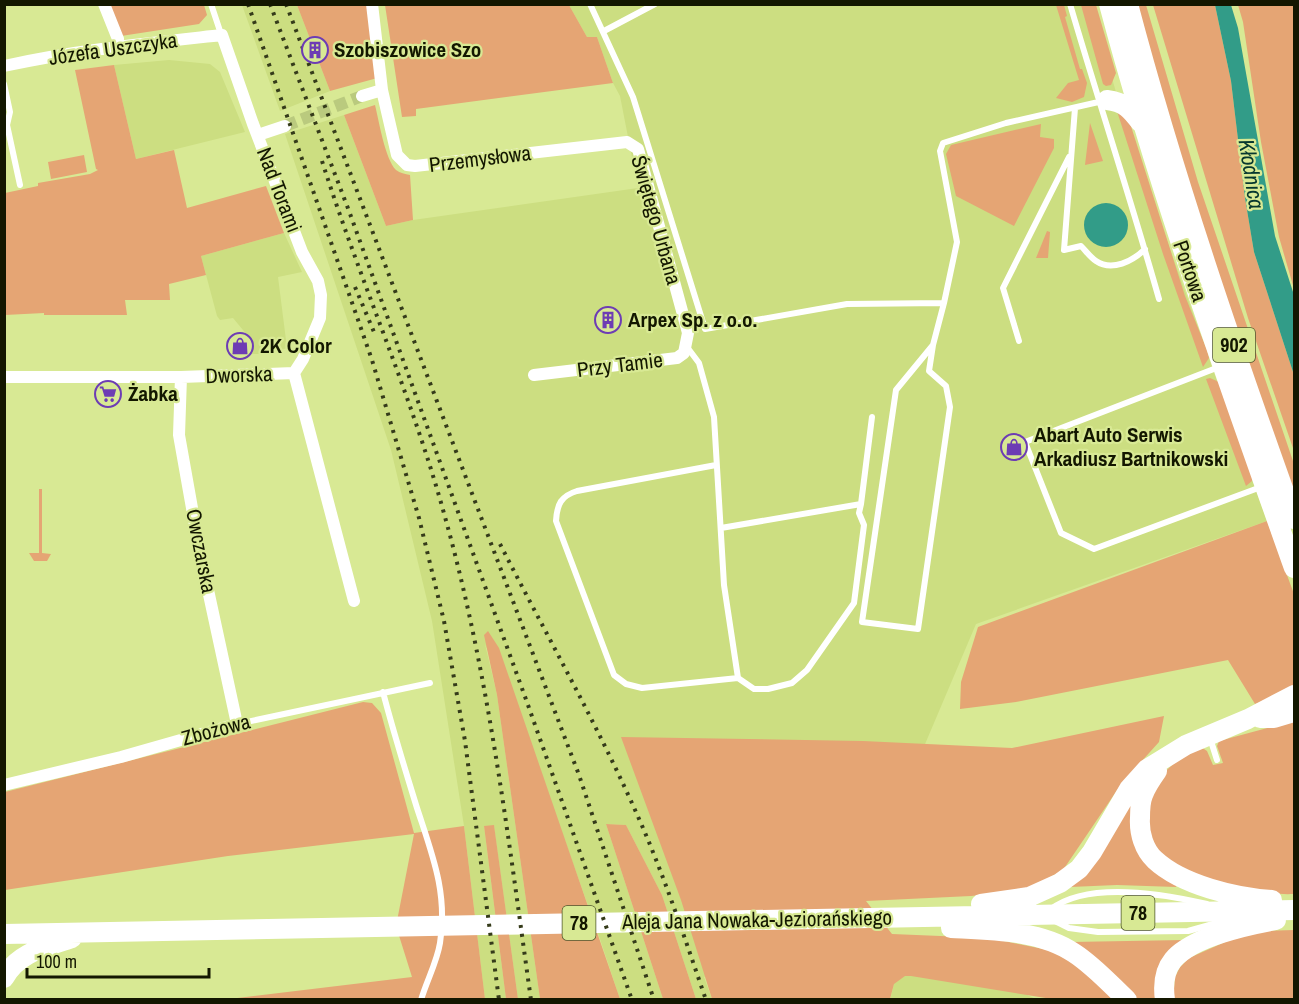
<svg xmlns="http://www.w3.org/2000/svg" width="1299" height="1004" font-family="'Archivo Narrow',sans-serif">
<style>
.built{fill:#ccde81}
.green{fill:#e5a574}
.water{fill:#329c88}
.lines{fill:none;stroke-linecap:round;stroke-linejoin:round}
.minor-tunnel{stroke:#baca7e;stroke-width:12;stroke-dasharray:12 6;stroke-linecap:butt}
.service{stroke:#fff;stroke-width:6}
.minor{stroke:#fff;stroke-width:12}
.primary{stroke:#fff;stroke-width:20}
.rail{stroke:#353b1a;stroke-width:4;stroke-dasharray:3 6;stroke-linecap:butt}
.labels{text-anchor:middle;stroke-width:4.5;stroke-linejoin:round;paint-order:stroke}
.shield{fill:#d8e994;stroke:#4e562c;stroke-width:1.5}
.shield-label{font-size:20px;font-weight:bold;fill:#131700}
.street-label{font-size:21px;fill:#131700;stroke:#d8e994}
.poi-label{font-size:21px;font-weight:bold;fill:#131700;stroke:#d8e994;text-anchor:start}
.water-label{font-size:22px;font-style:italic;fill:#06372f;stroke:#d8e994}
</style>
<rect width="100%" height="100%" fill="#d8e994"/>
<!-- built -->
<path class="built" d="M242,5h55l33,86 -50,20z
M569,5h522l33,115 143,401 -291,103 -115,271 -157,82 8,22h-16l-34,-104 -36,-70 -20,-1 57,175h-43l-20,-60 -41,-115 -74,-180 12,51 43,304h-22l-24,-173h-10l22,173h-21l-21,-173 -32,-205 -41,-171 -106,-316 59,-19 42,111 27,-6 225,-32 -18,-92 -7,-13 -16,-46h-10z
M169,60l41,4 10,8 25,60 -109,27 -22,-94z
M284,233l18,39 -24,5 9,71 -17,6h-20l-2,-18 -15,-18 -13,2 -3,-4 -16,-60z
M891,934l145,65 -146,1 4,-16z"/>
<!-- green -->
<path class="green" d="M108,5h96l3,10 -8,9 -78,12z
M297,5h75l9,72 -51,14z
M385,5h184l18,32h10l16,46 -197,26v7l-14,1z
M1056,5h8l3,11 -2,1 15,52h2l5,14 -3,14 -12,5 -16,-4 12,-15 11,-3z
M1081,5h15l20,68 -5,12 -5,1 -3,-2z
M1136,5h10l52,177 96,282v34l-89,-262z
M1153,5h62l16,76 14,117 9,54 40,123v76l-46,-133z
M1238,5h56v284l-15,-52 -18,-95 -18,-120z
M114,65l22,94 38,-9 13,58 79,-22 18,47 -83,23 5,19 -37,9 1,16h-45l2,15h-83v-2l-39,2v-122l33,-7v-3l52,-9 8,-4 -2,-1 -21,-99z
M375,105c4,16 10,54 21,65 4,3 9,4 14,5l3,45 -27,6 -42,-111z
M1116,108l14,15 55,173 22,54 2,8 -6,9 -40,-113z
M1090,123l13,38 -18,4z
M1041,124l-1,13 14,2v9l-40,78 -58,-30 -10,-42 5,-9z
M84,155l3,17 -36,7 -3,-17z
M1047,231l3,1 -2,26h-12z
M1210,378l9,4 33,93v6l-6,5 -40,-107z
M39,489h3v64l9,1 -4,7h-13l-5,-8h10z
M1267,521l27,73v91l-13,9 -26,10 -27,-44 -212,42 -56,7 1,-27 17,-55z
M488,631l11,17 121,351h-80l-43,-304 -13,-60z
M363,702l9,1 9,10 33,120 50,-7 21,173h-256l183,-22 -16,-51 18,-92 -186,22 -223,34v-98z
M1164,716l-5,26 -37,41 -59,87 -27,15 -17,6 -48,5 -105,5 26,33 97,4 64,13 29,18 31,30h-61l-141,-23h-6l-11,8 -4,15h-178l-31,-99 -60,-163 242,4 149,7z
M1294,721v173c-37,2 -123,-15 -142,-52 -4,-8 -4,-18 -4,-27 1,-12 2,-19 8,-30 8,-15 28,-33 45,-38l6,4 6,14 10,-2 -6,-17 2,-5z
M1133,800l-2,22 46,62 -1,3 -59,-2 -47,2z
M606,824l20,1 36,70 34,104h-33z
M494,825l24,174h-12l-22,-173z
M1294,930v69l-121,1 2,-23 5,-10 9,-9 52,-23 21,-4z
M1184,940l-26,60 -23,-1 -64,-57z"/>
<!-- water -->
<path class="water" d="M1215,5h16l7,23 37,208 19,59v80l-40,-123 -9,-54 -14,-117z
M1084 225a22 22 0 1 1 44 0a22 22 0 1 1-44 0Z"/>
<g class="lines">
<!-- minor-tunnel -->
<path class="minor-tunnel" d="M285,126l77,-30"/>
<!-- service -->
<path class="service" d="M211,4l10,30
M590,4l43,93 72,232 142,-25 97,-1 13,-61 -17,-91 3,-8 63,-20 97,-22
M1070,4c29,99 61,196 89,295
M604,31l51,-27
M4,84l6,28 -3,13 13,60
M1075,108l-11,142 17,-4c5,5 9,11 15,15 16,11 37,0 49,-12
M1019,341l-16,-53 66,-131
M933,345l-4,26 17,15 4,21 -32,222 -56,-7 34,-232 37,-45 11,-42
M687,347l12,16 15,54 10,168 14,93 -96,10 -16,-4 -12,-9 -58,-154c1,-17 5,-25 21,-30l139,-26
M1219,367l-194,75 36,91 33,16 167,-62
M861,504l11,-87
M721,528l140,-24 -2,9 5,12 -10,78 -47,67 -15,13 -24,6h-14l-16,-11
M383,692c10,39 22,77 34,116 15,46 31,85 23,135 -3,19 -13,37 -19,57
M237,724l193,-41
M1210,738l7,22
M1051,909c37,-28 113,-15 156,-5
M1055,921l14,7 29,4 90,-1 43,-12"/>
<!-- minor -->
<path class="minor" d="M104,4l14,35
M372,4l10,86 15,65 10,10 8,1 212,-24 11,7 50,184 -4,20 -7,5 -143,17
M4,66c72,-16 145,-23 218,-31l31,89 49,128 16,29 3,14 -1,23 -17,41 -9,14
M362,96l20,-6
M258,135l27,-9
M294,373l60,228
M4,377h177l113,-4
M4,785l117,-28 116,-33 -37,-171 -21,-118 2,-58"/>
<!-- primary -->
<path class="primary" d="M1109,4c51,192 119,377 185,564
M1128,4c46,174 105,345 166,515
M1107,100c18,2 24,10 34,23
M1260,718h14l20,-6
M1157,771c-5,7 -11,16 -14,24 -3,7 -3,16 -3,23 -1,15 4,32 15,42 27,25 81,38 117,40
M981,904l48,-7 31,-14 19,-14 13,-17 37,-63 18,-20 39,-24 62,-26 46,-24
M951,928c40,2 89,2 123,25 20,13 36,31 53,47
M4,934l1290,-24
M4,978c14,-26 42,-31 68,-40
M1165,1000c-2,-14 -1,-29 8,-40 19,-23 75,-35 103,-40"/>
<!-- rail -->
<path class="rail" d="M248,4l124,356 47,158 25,103 21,120 34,259
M270,4l79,207 179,494 104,295
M286,4l293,771 75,225
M322,161c38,120 90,235 123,356 44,158 63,320 86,483
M355,287l19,45
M500,544c48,94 101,187 143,284 24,56 43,114 63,172"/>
</g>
<!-- icons -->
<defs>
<symbol id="building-ring" viewBox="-11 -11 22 22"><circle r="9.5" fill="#d8e994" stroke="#6d3cb4" stroke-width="1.5"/><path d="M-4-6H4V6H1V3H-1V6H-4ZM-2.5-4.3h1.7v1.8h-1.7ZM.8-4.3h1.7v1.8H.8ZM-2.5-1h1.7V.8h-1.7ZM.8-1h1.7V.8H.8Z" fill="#6d3cb4"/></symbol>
<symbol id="shop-ring" viewBox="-11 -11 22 22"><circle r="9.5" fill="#d8e994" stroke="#6d3cb4" stroke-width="1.5"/><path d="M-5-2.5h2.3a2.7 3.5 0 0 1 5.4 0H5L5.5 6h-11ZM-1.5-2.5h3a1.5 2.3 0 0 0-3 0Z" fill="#6d3cb4"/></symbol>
<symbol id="supermarket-ring" viewBox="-11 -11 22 22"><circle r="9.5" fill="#d8e994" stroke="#6d3cb4" stroke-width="1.5"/><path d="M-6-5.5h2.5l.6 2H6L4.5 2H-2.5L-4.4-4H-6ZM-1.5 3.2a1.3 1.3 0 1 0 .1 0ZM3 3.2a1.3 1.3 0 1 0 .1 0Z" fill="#6d3cb4"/></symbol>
</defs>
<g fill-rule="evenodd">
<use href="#building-ring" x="300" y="35" width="30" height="30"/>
<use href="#building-ring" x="593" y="305" width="30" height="30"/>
<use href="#shop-ring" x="225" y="331" width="30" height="30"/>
<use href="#supermarket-ring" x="93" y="379" width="30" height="30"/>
<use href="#shop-ring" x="999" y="432" width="30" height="30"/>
</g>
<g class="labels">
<!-- shield labels -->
<g class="shield">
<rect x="1213" y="328" width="42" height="34" rx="4.5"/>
<rect x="1121.5" y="896" width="33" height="34" rx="4.5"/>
<rect x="562.5" y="906" width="33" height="34" rx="4.5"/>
</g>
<g class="shield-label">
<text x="1234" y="352">902</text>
<text x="1138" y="920">78</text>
<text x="579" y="930">78</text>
</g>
<!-- street labels -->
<g class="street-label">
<text transform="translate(113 49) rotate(-8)" y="7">Józefa Uszczyka</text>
<text transform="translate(480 159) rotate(-7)" y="7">Przemysłowa</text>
<text transform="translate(279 190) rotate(69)" y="7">Nad Torami</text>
<text transform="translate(656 220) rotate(74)" y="7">Świętego Urbana</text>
<text transform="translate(1190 271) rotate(71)" y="7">Portowa</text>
<text transform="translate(620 365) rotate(-7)" y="7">Przy Tamie</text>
<text transform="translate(239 375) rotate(-2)" y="7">Dworska</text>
<text transform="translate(201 551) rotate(79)" y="7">Owczarska</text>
<text transform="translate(216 730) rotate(-15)" y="7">Zbożowa</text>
<text transform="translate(757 920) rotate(-1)" y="7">Aleja Jana Nowaka-Jeziorańskiego</text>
</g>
<!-- poi labels -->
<g class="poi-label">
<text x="334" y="57">Szobiszowice Szo</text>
<text x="628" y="327">Arpex Sp. z o.o.</text>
<text x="260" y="353">2K Color</text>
<text x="128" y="401">Żabka</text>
<text x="1034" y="442">Abart Auto Serwis<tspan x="1034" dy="24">Arkadiusz Bartnikowski</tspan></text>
</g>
<!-- water labels -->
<g class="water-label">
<text transform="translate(1252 174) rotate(81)" y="8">Kłodnica</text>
</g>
</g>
<!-- border -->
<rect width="1299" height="1004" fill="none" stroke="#131700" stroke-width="12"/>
<!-- scale -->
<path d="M27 968v9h182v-9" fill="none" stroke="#131700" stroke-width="3"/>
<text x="36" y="968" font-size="18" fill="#131700" stroke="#d8e994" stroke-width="4.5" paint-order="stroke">100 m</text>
</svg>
